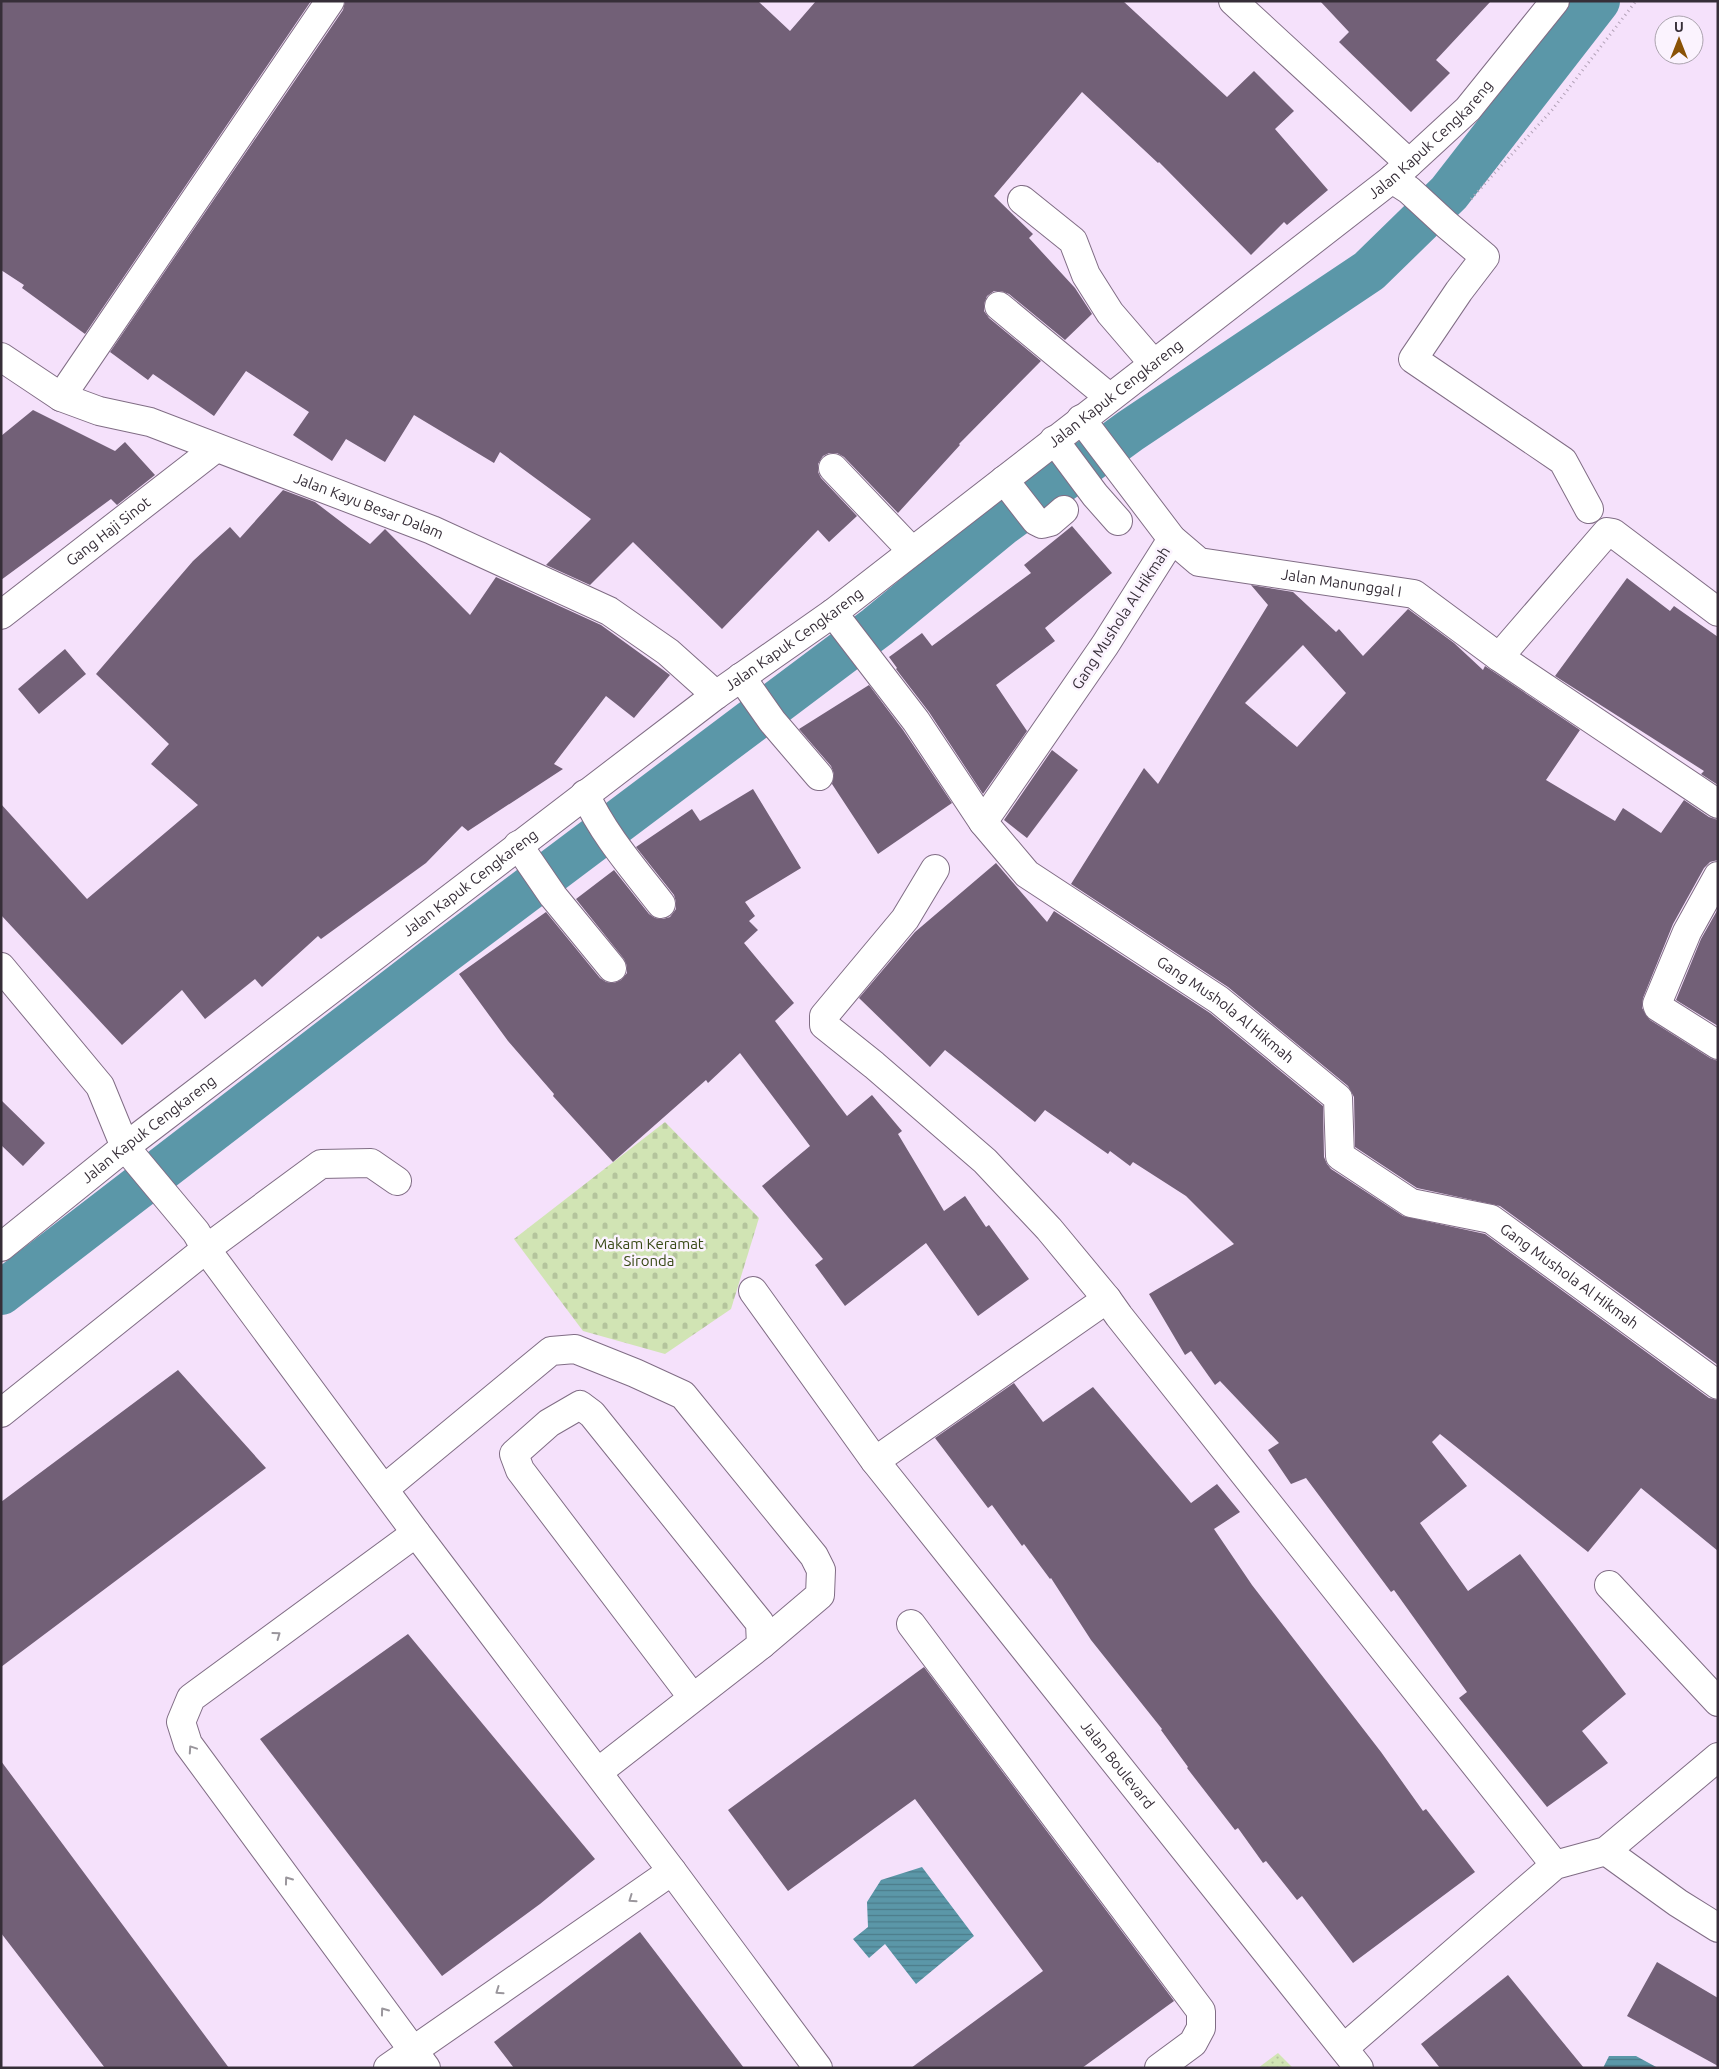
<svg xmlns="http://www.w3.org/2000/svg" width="1719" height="2069" font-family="Ubuntu,sans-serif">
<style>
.green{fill:url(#green-dots)}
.cemetery{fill:url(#cemetery-stones)}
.water{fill:url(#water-rules)}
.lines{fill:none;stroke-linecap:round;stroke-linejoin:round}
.canal{stroke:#5b97a8;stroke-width:44}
.building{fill:#726077;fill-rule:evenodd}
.minor-casing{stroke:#806d85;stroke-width:30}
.path{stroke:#b2a2b7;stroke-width:3;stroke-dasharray:1 4;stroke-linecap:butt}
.minor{stroke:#fff;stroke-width:28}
.oneway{stroke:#9a969c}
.labels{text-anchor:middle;stroke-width:5;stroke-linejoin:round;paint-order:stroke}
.street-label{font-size:15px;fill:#362e38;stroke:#fbf3fe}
.park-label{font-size:15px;fill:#374814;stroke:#fbf3fe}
</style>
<defs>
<pattern id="green-dots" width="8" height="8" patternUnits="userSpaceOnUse" patternTransform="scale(1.25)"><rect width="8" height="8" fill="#d1e4b4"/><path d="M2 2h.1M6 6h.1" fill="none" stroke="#b4c49c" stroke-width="1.8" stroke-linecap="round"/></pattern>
<pattern id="cemetery-stones" width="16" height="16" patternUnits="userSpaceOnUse" patternTransform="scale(1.25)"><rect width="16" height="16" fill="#d1e4b4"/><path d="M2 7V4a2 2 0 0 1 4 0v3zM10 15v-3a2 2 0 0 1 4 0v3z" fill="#b4c49c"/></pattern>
<pattern id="water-rules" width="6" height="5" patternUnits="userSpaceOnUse" patternTransform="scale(1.25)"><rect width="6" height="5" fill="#5b97a8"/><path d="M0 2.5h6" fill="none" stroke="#4c7c8a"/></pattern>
</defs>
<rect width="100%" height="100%" fill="#f5e1fb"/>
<!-- green -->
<path class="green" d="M1278,2053l15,15h-35z"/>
<!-- cemetery -->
<path class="cemetery" d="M665,1122l94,96 -28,91 -66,45 -82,-23 -69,-92z"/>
<!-- water -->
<path class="water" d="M922,1867l52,69 -58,48 -31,-40 -16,14 -16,-19 15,-12 -1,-25 14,-22z
M1609,2056h27l22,12h-55z"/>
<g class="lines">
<!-- canal -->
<path class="canal" d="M1,1293l434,-334 442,-332 124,-102 129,-94 239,-160 80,-78 149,-192"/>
</g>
<!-- building -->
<path class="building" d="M1,1h310l-226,333 -63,-46 2,-3 -23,-15z
M345,1h413l32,30 26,-30h307l104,96 27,-26 40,40 -19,18 53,61 -41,35 -3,-3 -33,33 -92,-93 -1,1 -76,-71 -88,104 39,38 -4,4 46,50 17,26 -27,26 -56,-46 -8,-3h-7l-7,5 -3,8v7l5,7 52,43 -82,83 1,1 -62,68 -54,-56 -7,-4h-8l-6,3 -5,8v8l3,6 36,38 -28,26 -11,-12 -96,99 -89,-87 -43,43 -44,-20 45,-46 -91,-67 -6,11 -80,-48 -29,47 -39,-23 -14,22 -39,-26 16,-23 -63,-41 -32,45 -61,-42 -5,6 -38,-28 233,-342z
M1320,1h171l-55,59 14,13 -39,39 -72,-70 10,-10z
M33,410l82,41 10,-9 30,33 -38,30 -6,-6 -110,81v-144z
M283,490l32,12 55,42 15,-15 85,86 26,-38 105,48 69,50 -36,43 -28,-22 -52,68 9,5 -95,62 -6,-5 -36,37 -105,76 -3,-3 -56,51 -7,-8 -50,40 -23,-29 -60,55 -121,-130v-111l86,95 111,-94 -47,-41 18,-20 -73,-70 97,-113 37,-34 10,11z
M1072,526l40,47 -67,55 10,13 -59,44 31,46 -44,63 -54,-82 -33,-43 1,-1 -8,-11 33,-24 10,13 99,-73 -7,-8z
M1627,578l43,33 4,-5 44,31v148l-17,-11 3,-3 -149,-95z
M1251,585l42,7 43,40 3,-3 24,27 45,-47 46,34 29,27 2,-4 95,64 -34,50 69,41 8,-13 38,25 23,-33 25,17 9,3v40l-8,2 -6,6 -31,56 -30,74 -1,10 8,12 60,38 8,3v304l-218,-159 -83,-18 -62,-41 -1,-50 -6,-11 -120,-99 -157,-103 73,-116 14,16 110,-179zM1303,645l43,48 -49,54 -52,-44z
M65,649l21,25 -47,40 -21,-25z
M869,685l34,45 49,73 -74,51 -46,-70 2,-10 -3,-8 -32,-37z
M1052,750l26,20 -51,68 -23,-18z
M753,789l48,79 -56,34 10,14 -6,5 9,9 -14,13 50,60 -19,18 72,95 25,-21 30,36 -4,3 46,77 21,-15 21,31 3,-2 40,54 -51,37 -52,-73 -81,63 -30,-41 8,-6 -61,-73 48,-40 -70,-93 -32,30 -2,-3 -93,82 -60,-66 1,-2 -46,-53 -49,-67 87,-62 54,66 6,4 8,1 7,-3 6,-7v-7l-3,-7 -48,-60 38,-29 35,44 6,4 8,1 7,-2 6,-8v-7l-2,-7 -38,-48 56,-38 8,12z
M996,863l51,59 7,-11 156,102 113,93 1,51 3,7 4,5 72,47 82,18 224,164 9,2v151l-77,-63 -53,64 -148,-118 -8,8 35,44 -47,37 48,68 52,-37 106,140 -44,37 26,32 -61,44 -88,-109 8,-6 -73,-102 -3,2 -85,-114 -15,6 -23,-34 11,-7 -59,-62 -5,4 -24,-34 -6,4 -36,-61 85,-50 -48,-48 -53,-34 -3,4 -20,-15 -2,3 -63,-44 -10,12 -90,-72 -15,17 -71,-69 56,-66z
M1718,909v117l-42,-26 25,-61z
M1,1100l44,43 -22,23 -22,-21z
M178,1370l88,98 -265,199v-165z
M1014,1383l29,39 50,-35 98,116 26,-19 23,28 -26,17 38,56 129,167 42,59 3,-2 49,63 -122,91 -51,-67 -5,4 -31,-39 -3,2 -25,-35 -3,2 -48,-62 1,-1 -27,-37 1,-1 -71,-89 -40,-62 -1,1 -26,-35 -2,2 -30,-41 -4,3 -53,-70z
M408,1634l187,225 -55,45 -98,72 -182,-237z
M924,1667l250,334 -92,67h-171l132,-97 -128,-172 -127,92 -60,-81z
M1,1761l228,307h-124l-104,-135z
M640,1932l104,136h-230l-20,-26z
M1657,1962l61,36v68l-91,-50z
M1508,1975l53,65 23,28h-144l-19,-24z"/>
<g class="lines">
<defs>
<g id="minor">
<path d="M1233,1l176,162"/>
<path d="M1392,179l17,11 38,35 38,32 -26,34 -46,68 150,102 26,48"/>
<path d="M1022,200l51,41 13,34 24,38 43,50"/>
<path d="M999,306l110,91"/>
<path id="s1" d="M1,357l60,40 38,14 51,11 282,108 177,81 59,41 48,43"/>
<path d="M61,397l269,-396"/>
<path id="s2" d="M1081,419l91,120 27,23 215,32 85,63 219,147"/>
<path d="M1054,440l41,55 23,26"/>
<path d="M833,468l79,83"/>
<path d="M1004,480l32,41 6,3 8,-2 14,-12"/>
<path id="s3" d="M1172,539l-67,106 -122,177 44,52 192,126 119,98 2,58 71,47 80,16 227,166"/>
<path d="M833,613l83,108 67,101"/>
<path id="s4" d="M1,615l215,-167"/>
<path d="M1499,657l108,-125 6,1 105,79"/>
<path d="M741,677l31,44 47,55"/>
<path d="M585,794c18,40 49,75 76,110"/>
<path d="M518,845l35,51 59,72"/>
<path d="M935,869l-30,50 -81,97v9l50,40 111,96 64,68 58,70"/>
<path d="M1718,876l-31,56 -30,72 1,3 60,38"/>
<path d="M1,967l99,119 25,61 71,85 10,17 210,284 256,338 146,197"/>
<path id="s5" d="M1,1247l124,-100 591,-452 117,-82 559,-434 76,-70 87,-108"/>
<path id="s6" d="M753,1291l122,170 484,607"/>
<path d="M1,1413l205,-164 115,-85 50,-1 26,18"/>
<path d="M875,1461l232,-162 12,17 436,549"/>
<path d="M384,1489l167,-138 24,-2 60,24 48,22 131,161 7,14 -1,25 -59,50"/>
<path d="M416,1533l-225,165 -10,24 7,22 238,324"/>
<path d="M1609,1585l109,117"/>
<path d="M911,1624l290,387v17l-8,15 -34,25"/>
<path d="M598,1772l163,-127 -1,-22 -168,-209 -12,-9 -31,18 -35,31 6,16 173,228"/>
<path d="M1606,1851l72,52 40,25"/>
<path d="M1344,2048l211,-183 51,-14 112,-94"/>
<path d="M388,2068l284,-197"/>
</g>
</defs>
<!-- minor casing -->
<use href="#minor" class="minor-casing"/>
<!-- path -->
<path class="path" d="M1471,199l81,-89 84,-109"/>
<!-- minor -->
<use href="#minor" class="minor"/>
</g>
<!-- one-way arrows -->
<defs><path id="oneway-chevron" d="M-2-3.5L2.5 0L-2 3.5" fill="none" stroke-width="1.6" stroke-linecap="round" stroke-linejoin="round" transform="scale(1.25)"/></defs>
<g class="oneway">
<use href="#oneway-chevron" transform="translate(277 1635) rotate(-36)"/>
<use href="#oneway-chevron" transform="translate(192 1749) rotate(-124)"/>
<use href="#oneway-chevron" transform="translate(288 1880) rotate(-126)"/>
<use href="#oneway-chevron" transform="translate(632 1899) rotate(145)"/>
<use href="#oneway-chevron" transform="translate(499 1991) rotate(145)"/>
<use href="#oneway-chevron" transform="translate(384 2011) rotate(-126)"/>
</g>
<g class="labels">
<!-- street labels -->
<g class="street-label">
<text dy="5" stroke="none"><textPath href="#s5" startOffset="1809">Jalan Kapuk Cengkareng</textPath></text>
<text dy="5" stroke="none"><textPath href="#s5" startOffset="1404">Jalan Kapuk Cengkareng</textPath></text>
<text dy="5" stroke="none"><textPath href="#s1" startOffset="399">Jalan Kayu Besar Dalam</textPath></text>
<text dy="5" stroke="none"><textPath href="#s4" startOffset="136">Gang Haji Sinot</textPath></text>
<text dy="5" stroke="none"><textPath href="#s2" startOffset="330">Jalan Manunggal I</textPath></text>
<text transform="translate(1121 618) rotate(-57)" y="5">Gang Mushola Al Hikmah</text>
<text dy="5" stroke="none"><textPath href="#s5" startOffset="999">Jalan Kapuk Cengkareng</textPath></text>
<text dy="5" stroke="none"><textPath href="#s5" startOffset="594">Jalan Kapuk Cengkareng</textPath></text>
<text dy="5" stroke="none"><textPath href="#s3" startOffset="649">Gang Mushola Al Hikmah</textPath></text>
<text dy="5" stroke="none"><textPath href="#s5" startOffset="189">Jalan Kapuk Cengkareng</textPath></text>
<text dy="5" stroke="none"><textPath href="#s3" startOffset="1114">Gang Mushola Al Hikmah</textPath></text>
<text dy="5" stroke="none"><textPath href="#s6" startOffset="598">Jalan Boulevard</textPath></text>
</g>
<!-- park labels -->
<g class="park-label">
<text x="649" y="1249">Makam Keramat<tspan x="649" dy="17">Sironda</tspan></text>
</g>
</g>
<!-- border -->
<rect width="1719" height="2069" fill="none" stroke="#362e38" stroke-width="5"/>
<!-- north arrow -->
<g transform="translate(1679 40)"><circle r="24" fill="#fbf3fe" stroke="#aca4af"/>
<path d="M0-4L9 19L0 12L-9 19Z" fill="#8a5206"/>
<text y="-8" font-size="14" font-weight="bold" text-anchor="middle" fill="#362e38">U</text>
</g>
</svg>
